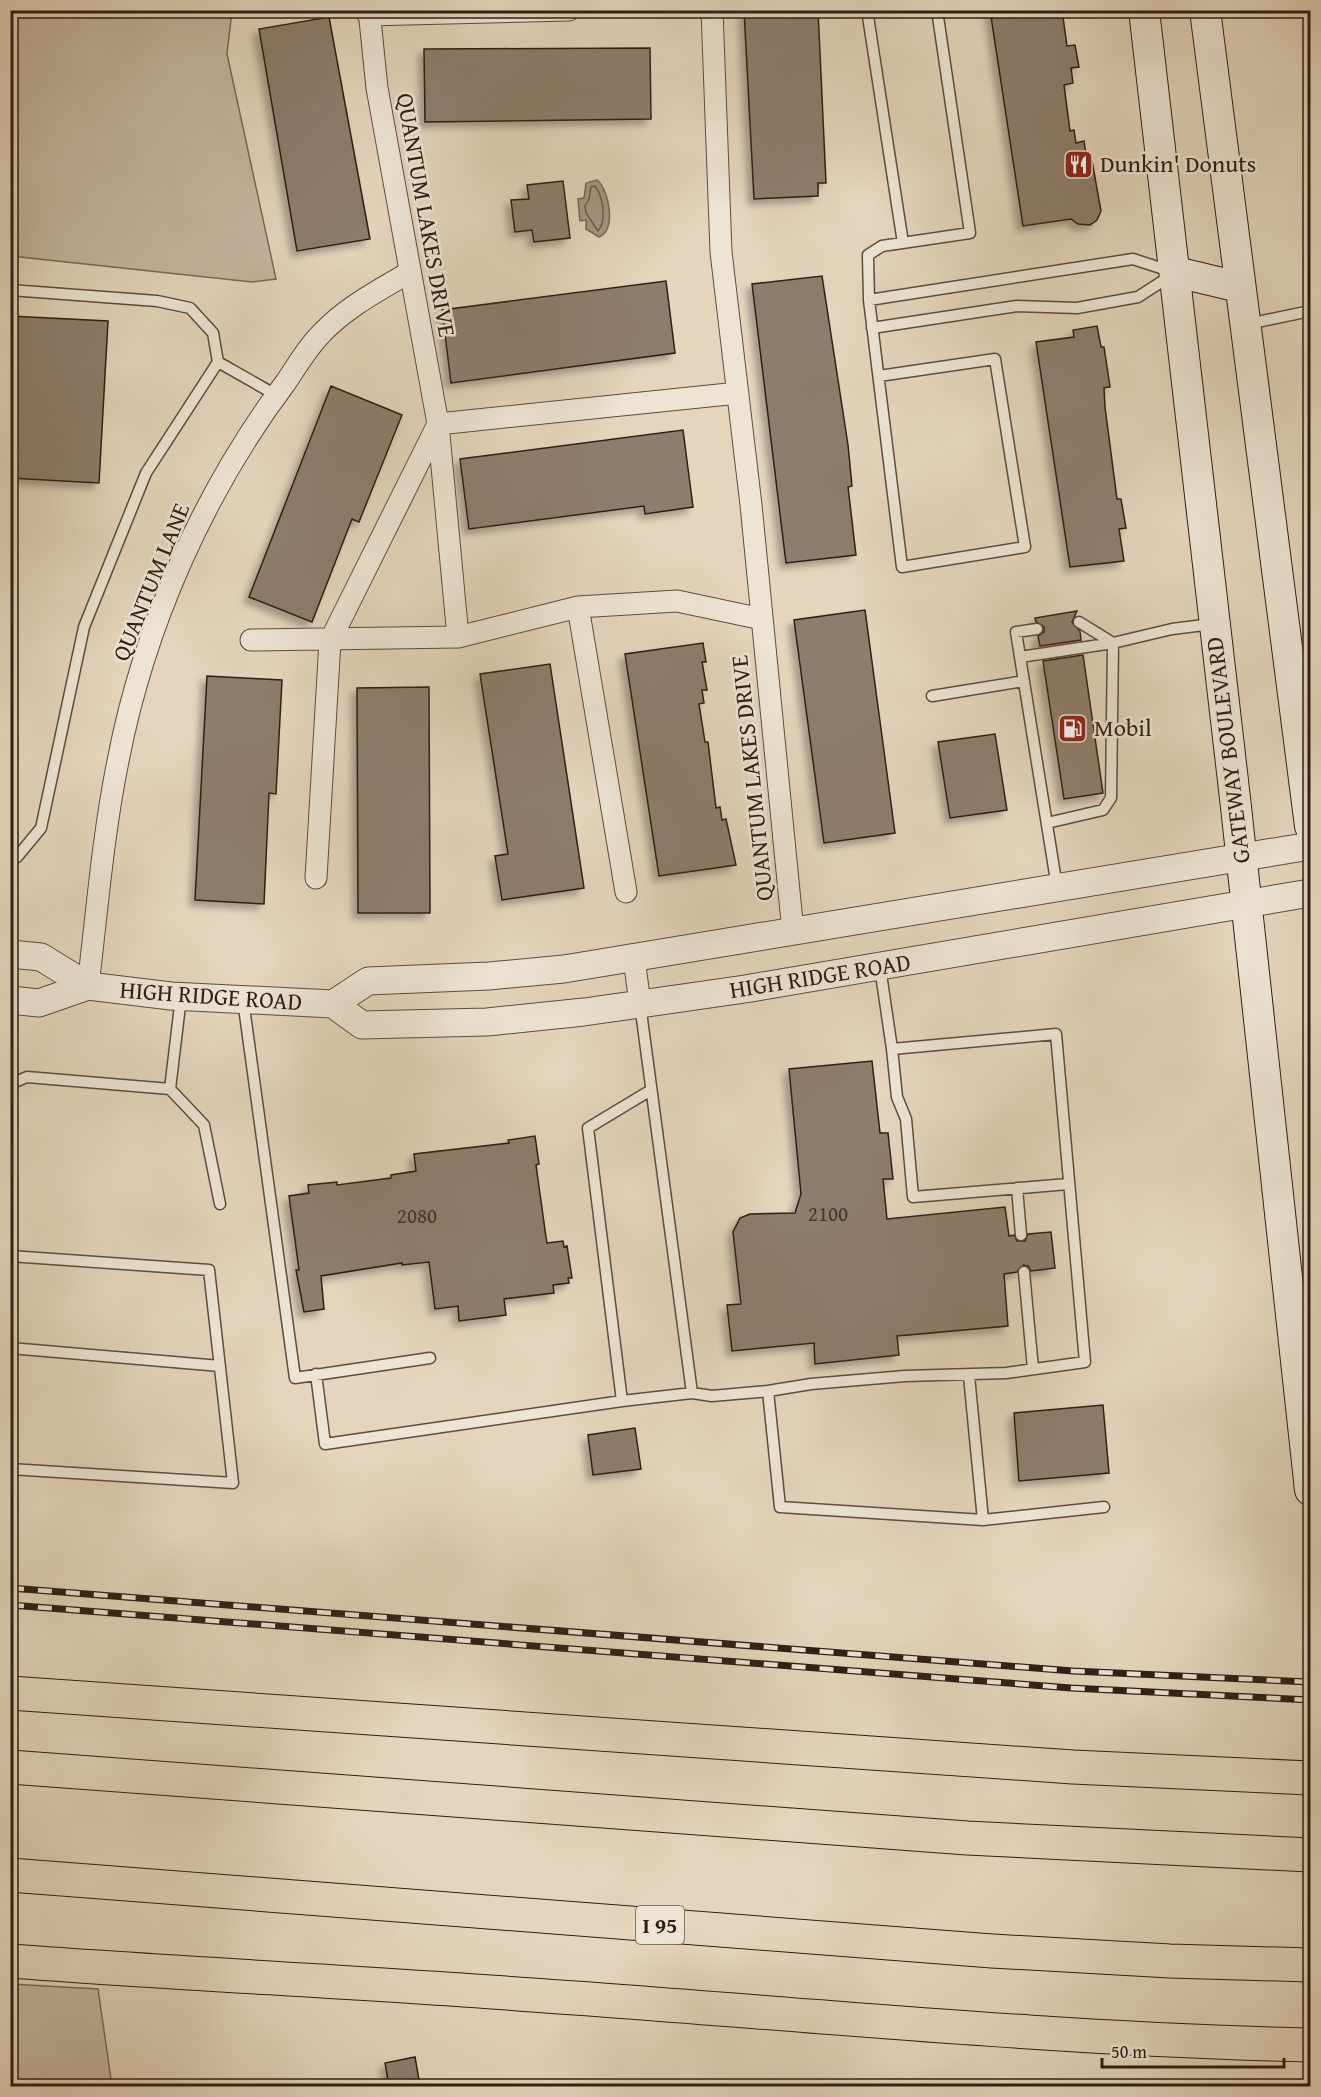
<svg xmlns="http://www.w3.org/2000/svg" width="1321" height="2097" font-family="'Gentium Book Plus',serif">
<style>
.green{fill:#c5b6a0;stroke:#7a6a5a;stroke-width:1.5}
.water{fill:#a79783;stroke:#776757;stroke-width:1.5}
.lines{fill:none;stroke-linecap:round;stroke-linejoin:round}
.shore{stroke:#6c5a4c;stroke-width:1.5}
.building{fill:#8e7d6c;stroke:#301e15;stroke-width:1.5;filter:url(#shadow)}
.service-casing{stroke:#5d4c3f;stroke-width:13}
.minor-casing{stroke:#5d4c3f;stroke-width:23}
.tertiary-casing{stroke:#5d4c3f;stroke-width:29}
.secondary-casing{stroke:#301e15;stroke-width:32}
.motorway-casing{stroke:#301e15;stroke-width:35}
.service{stroke:#ede4d3;stroke-width:10}
.minor{stroke:#ede4d3;stroke-width:21}
.tertiary{stroke:#ede4d3;stroke-width:27}
.secondary{stroke:#ede4d3;stroke-width:30}
.motorway{stroke:#e4d5bc;stroke-width:33}
.rail-casing{stroke:#301e15;stroke-width:7}
.rail{stroke:#ede4d3;stroke-width:4.5;stroke-dasharray:14;stroke-linecap:butt}
.labels{text-anchor:middle;stroke-width:5;stroke-linejoin:round;paint-order:stroke}
.number-label{font-size:21px;fill:#48362b}
.shield{fill:#ede4d3;stroke:#69594e;stroke-width:1.5}
.shield-label{font-size:22px;font-weight:bold;fill:#301e15}
.poi-label{font-size:24px;fill:#301e15;stroke:#ede4d3;text-anchor:start}
.street-label{font-size:24px;fill:#301e15;stroke:#ede4d3}
</style>
<defs>
<filter id="shadow"><feDropShadow dx="-5.5" dy="5.5" stdDeviation="3" flood-color="#0004"/></filter>
</defs>
<rect width="100%" height="100%" fill="#e4d5bc"/>
<filter id="stains"><feTurbulence type="fractalNoise" baseFrequency=".00333" numOctaves="4"/><feColorMatrix values="0 0 0 0 .2 0 0 0 0 .09 0 0 0 0 .02 0 0 0 .5 -.17"/></filter>
<radialGradient id="worn" r=".72"><stop offset=".6" stop-color="#630" stop-opacity="0"/><stop offset="1" stop-color="#630" stop-opacity=".3"/></radialGradient>
<!-- green -->
<path class="green" d="M11,10l221,1 -5,43 49,225 -24,3 -241,-26z
M10,1984l88,5 14,97h-101z"/>
<!-- water -->
<path class="water" d="M597,180c12,9 20,51 2,57l-13,-8v-9l-6,1 -2,-22 6,-1 2,-15z"/>
<g class="lines">
<!-- shore -->
<path class="shore" d="M595,186c8,10 12,35 3,45l-12,-18 -1,-7 4,-7 2,-12z"/>
</g>
<!-- building -->
<path class="building" d="M744,10h74l8,173h-8v13l-64,3z
M990,10h72l5,36 8,-1 4,22 -8,1 2,15 -9,2 6,46 4,-1 2,13 8,-2 3,21 5,-1 9,50 -4,9 -7,5 -12,-1 -7,-5 -48,7z
M329,17l41,222 -73,12 -38,-222z
M650,48l1,71 -226,3 -1,-73z
M563,181l7,57 -36,4 -2,-12 -17,2 -4,-32 18,-1 -2,-14z
M822,276l26,169 4,41 -4,1 8,68 -70,8 -34,-279z
M666,281l9,72 -224,30 -9,-73z
M10,316l98,5 -9,162 -89,-5z
M1097,326l4,21h3l6,40 -6,1 1,19 12,92h4l5,29 -7,1 5,32 -54,6 -34,-225 38,-5 -1,-7z
M331,386l71,29 -43,107 -7,-3 -40,103 -63,-25z
M683,430l10,77 -48,7 -1,-8 -175,23 -9,-70z
M865,610l30,223 -71,10 -30,-223z
M1077,611l-5,11 8,9 1,9 -41,6 -2,-10 6,-4v-5l-8,-5 -1,-4z
M703,643l3,19h-4l5,28h-5l2,13 -5,1 6,38h3l8,66 4,-1 2,13 4,-1 10,46 -77,11 -34,-222z
M1083,655l20,138 -39,6 -21,-138z
M550,664l34,224 -82,12 -7,-44 13,-2 -28,-180z
M207,676l75,4 -6,114 -7,-1 -5,111 -69,-4z
M429,687l1,226h-72l-1,-225z
M995,734l12,76 -57,8 -12,-76z
M872,1061l8,72h8l5,46h-10l4,40 118,-12 4,29 5,-1 3,6h8l3,-7 23,-2 4,36 -24,3 -3,-5 -5,-1 -6,7 -13,2 4,52 -111,10 2,19 -84,9 -1,-21 -82,8 -5,-46 14,-1 -8,-72 7,-14 10,-4 45,-1 6,-19 -12,-125z
M535,1136l4,28 -3,1 10,72 1,6 16,-2 1,6 3,-1 5,32h-4l1,5 -16,2 1,8 -50,6 2,16 -47,6 -1,-15 -23,3 -6,-47 -27,3v-2l-81,13 3,33 -20,3 -8,-42h3l-10,-74 20,-3 -1,-8 29,-3v3l54,-7v-3l25,-4 -2,-17 95,-11 -1,-3z
M1103,1405l6,68 -90,8 -5,-68z
M635,1428l6,41 -48,6 -5,-40z
M415,2057l5,29h-31l-4,-23z"/>
<g class="lines">
<defs>
<path id="service" d="M867,10l36,233
M10,290l147,11 33,7 23,25 5,29 58,33
M869,300l264,-41 37,12
M1248,324l62,-13
M872,328l145,-22 60,2 61,-11 34,-22
M879,376l116,-17 30,188 -123,20 -33,-267 -1,-45 14,-9 88,-13 -33,-223
M1037,629l-21,3 41,255
M1020,657l93,-14 59,-14 40,-5
M932,696l92,-15
M1047,823l56,-13 8,-12 2,-155 -34,-21
M10,858l7,-1 24,-29 43,-201 62,-154 72,-111
M243,1000l52,378 135,-20
M892,1049l5,48 9,22 7,78 155,-13
M10,1084l17,-7 143,12 11,-92
M170,1089l34,36 16,79
M1017,1188l4,47
M10,1256l199,14 24,213 -223,-14
M1024,1272l9,97
M10,1348l210,18
M316,1374l9,70 297,-43 70,-8 -52,-389
M969,1376l14,144
M768,1391l43,-7 94,-8 101,-3 79,-11 -29,-328 -164,15 -12,-82
M692,1393l20,3 56,-5 12,116 203,13 121,-13
M622,1401l-34,-273 63,-38"/>
<path id="minor" d="M369,10l8,78 61,336 20,213
M712,10l9,242 30,253 42,427
M368,15l201,-5
M578,607l48,285
M251,640l207,-3 120,-30 99,-6 85,18
M316,878l14,-237 108,-217 300,-31
M634,958l6,46
M88,986c9,-75 15,-151 30,-225 26,-135 86,-270 168,-379 11,-16 21,-34 35,-48 24,-26 58,-44 89,-62"/>
<path id="tertiary" d="M10,954l31,3 47,29 83,10 162,8 29,21 125,-3 97,-10 161,-23 565,-96
M10,1000l29,3 49,-17
M333,1004l35,-23 121,-5 75,-7 746,-123"/>
<path id="secondary" d="M1144,10l92,797 74,683
M1205,10l105,816
M1176,272l63,15"/>
<path id="motorway" d="M10,1693l1063,74 237,11
M10,1767l957,71 343,17
M10,1875l982,76 178,10 140,4
M10,1961c175,13 349,21 523,34 259,18 517,44 777,50"/>
</defs>
<!-- service casing -->
<use href="#service" class="service-casing"/>
<!-- minor casing -->
<use href="#minor" class="minor-casing"/>
<!-- tertiary casing -->
<use href="#tertiary" class="tertiary-casing"/>
<!-- secondary casing -->
<use href="#secondary" class="secondary-casing"/>
<!-- motorway casing -->
<use href="#motorway" class="motorway-casing"/>
<!-- service -->
<use href="#service" class="service"/>
<!-- minor -->
<use href="#minor" class="minor"/>
<!-- tertiary -->
<use href="#tertiary" class="tertiary"/>
<!-- secondary -->
<use href="#secondary" class="secondary"/>
<!-- motorway -->
<use href="#motorway" class="motorway"/>
<defs>
<path id="rail" d="M10,1588l1063,83 237,11
M10,1605l1061,83 239,12"/>
</defs>
<!-- rail casing -->
<use href="#rail" class="rail-casing"/>
<!-- rail -->
<use href="#rail" class="rail"/>
</g>
<!-- icons -->
<defs>
<symbol id="restaurant-square" viewBox="-11 -11 22 22"><rect x="-9" y="-9" width="18" height="18" rx="4" fill="#8f2418" stroke="#ede4d3"/><path d="M-5-6h1v4h1v-4h1v4h1v-4h1v5L-1.5 .5V6h-2V.5L-5-1ZM5-6V6H3V1.5H1.5Q1.5-4 5-6Z" fill="#fff"/></symbol>
<symbol id="fuel-square" viewBox="-11 -11 22 22"><rect x="-9" y="-9" width="18" height="18" rx="4" fill="#8f2418" stroke="#ede4d3"/><path d="M-5.5-6h7V0h2V4h1.3V-2.5L3-4.5l.8-.8L6-3V5H2.5V1h-1V6h-7ZM-4.2-4.7v3.2H.2V-4.7Z" fill="#fff"/></symbol>
</defs>
<g fill-rule="evenodd">
<use href="#restaurant-square" x="1062" y="148" width="33" height="33"/>
<use href="#fuel-square" x="1056" y="712" width="33" height="33"/>
</g>
<g class="labels">
<!-- number labels -->
<g class="number-label">
<text x="828" y="1221">2100</text>
<text x="417" y="1223">2080</text>
</g>
<!-- shield labels -->
<rect class="shield" x="636" y="1906" width="48" height="38" rx="4.5"/>
<g class="shield-label">
<text x="660" y="1933">I 95</text>
</g>
<!-- poi labels -->
<g class="poi-label">
<text x="1100" y="172">Dunkin' Donuts</text>
<text x="1094" y="736">Mobil</text>
</g>
<!-- street labels -->
<g class="street-label">
<text transform="translate(426 215) rotate(80)" y="8">QUANTUM LAKES DRIVE</text>
<text transform="translate(151 582) rotate(-68)" y="8">QUANTUM LANE</text>
<text transform="translate(1228 750) rotate(-97)" y="8">GATEWAY BOULEVARD</text>
<text transform="translate(752 778) rotate(-96)" y="8">QUANTUM LAKES DRIVE</text>
<text transform="translate(820 976) rotate(-9)" y="8">HIGH RIDGE ROAD</text>
<text transform="translate(211 996) rotate(4)" y="8">HIGH RIDGE ROAD</text>
</g>
</g>
<!-- margin -->
<rect width="1321" height="2097" fill="none" stroke="#e4d5bc" stroke-width="36"/>
<rect x="12" y="12" width="1297" height="2073" fill="none" stroke="#301e15" stroke-width="3"/>
<rect x="18" y="18" width="1285" height="2061" fill="none" stroke="#301e15" stroke-width="1.5"/>
<!-- scale -->
<path d="M1102 2058v9h182v-9" fill="none" stroke="#301e15" stroke-width="3"/>
<text x="1111" y="2058" font-size="18" fill="#301e15" stroke="#ede4d3" stroke-width="4.5" paint-order="stroke">50 m</text>
<rect width="100%" height="100%" filter="url(#stains)"/>
<rect width="100%" height="100%" fill="url(#worn)"/>
</svg>
